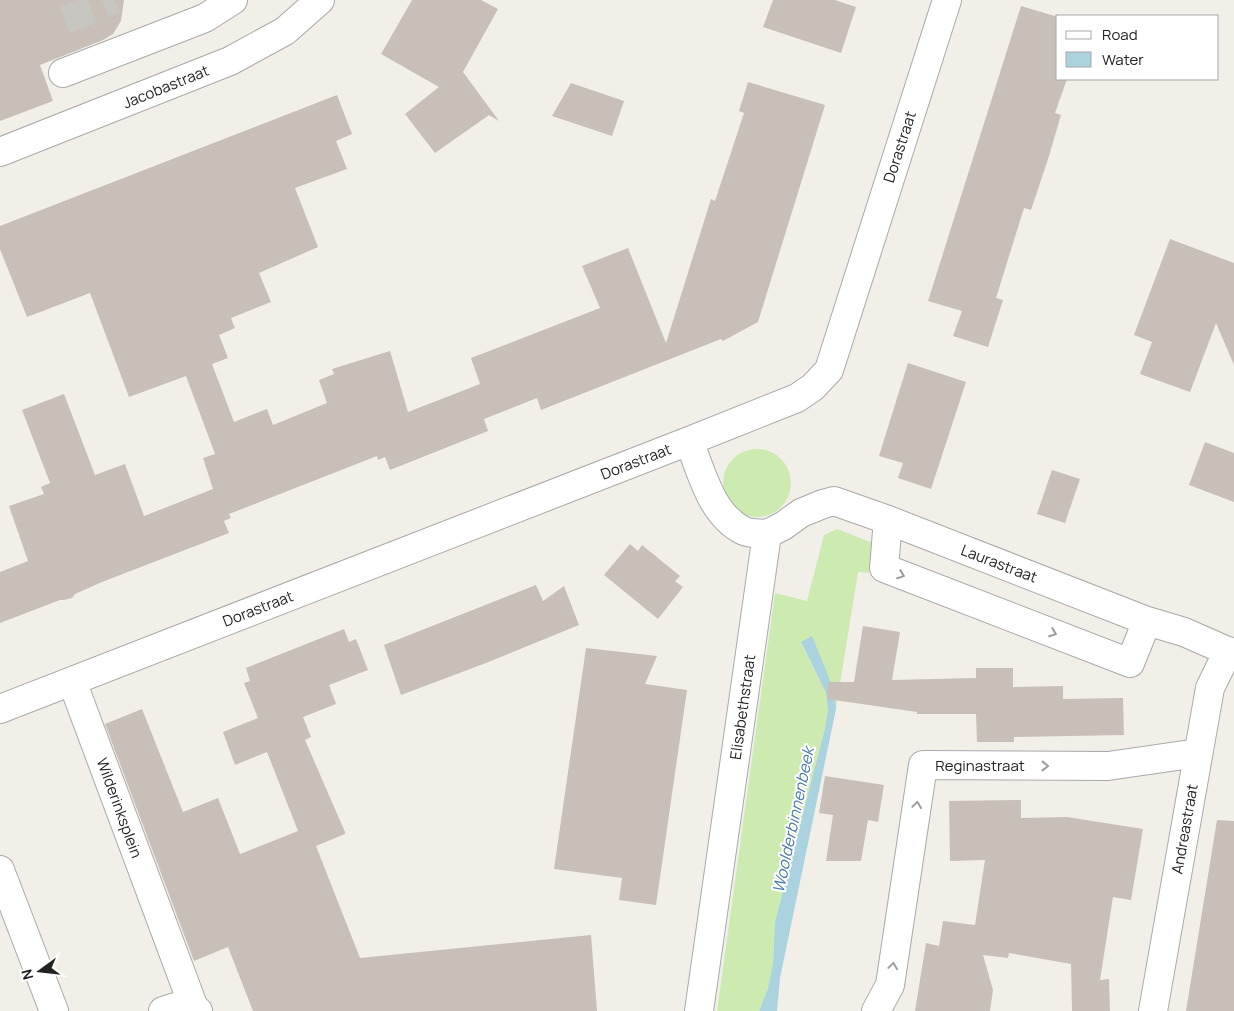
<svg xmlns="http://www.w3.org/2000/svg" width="1234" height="1011" font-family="Manrope,sans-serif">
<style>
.grass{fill:#cdebb0}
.water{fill:#aad3df}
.building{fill:#c7bfb8}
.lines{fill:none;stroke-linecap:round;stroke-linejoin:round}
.minor-tunnel{stroke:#c8c6c1;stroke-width:28;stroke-dasharray:28 14;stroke-linecap:butt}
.minor-casing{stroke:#a9a9a9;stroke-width:30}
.minor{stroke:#fff;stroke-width:28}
.oneway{stroke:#9c9c9c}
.labels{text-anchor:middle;stroke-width:4;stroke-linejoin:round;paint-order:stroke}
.street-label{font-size:15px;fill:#222;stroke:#fff}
.water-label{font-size:16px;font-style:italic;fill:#4a7aab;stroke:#fff}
</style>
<rect width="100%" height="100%" fill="#f2efe9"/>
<!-- grass -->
<path class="grass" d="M723 483a34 34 0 1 1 68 0a34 34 0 1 1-68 0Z
M837,529l36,14 -2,30 -13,-1 -22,137 -2,-19 -33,-47 25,50 2,18 -4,21 -49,190 -2,41 -5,25 -9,23h-42l58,-418 32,8 17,-66z"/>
<!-- water -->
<path class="water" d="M812,636l22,54 2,19 -56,269 -3,33h-18l9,-23 5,-25 2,-41 49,-190 4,-21 -2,-18 -25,-51z"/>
<!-- building -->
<path class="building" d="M0,0h124l-3,21 -8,13 -10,6 -63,25 13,36 -53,20z
M412,0h69l17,9 -35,63 36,49 -10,-6 -54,38 -30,-39 34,-27 -58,-33z
M773,0h62l21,7 -15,46 -78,-26z
M1021,6l37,11v62h9l-12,34 6,2 -12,41 -18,54 -7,-2 -28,90 7,2 -15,47 -35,-11 9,-25 -34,-10z
M748,82l77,23 -67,217 -35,19 -2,-2 -180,71 -4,-12 -53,21 4,12 -98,39 -5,-13 -7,3 -1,-4 -148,58 2,4 -7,3 5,12 -127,49 -27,12 -3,4 -8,2h-4l-60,23v-51l28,-11 -19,-55 35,-12 -3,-7 9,-4 -28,-73 42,-16 31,81 30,-11 19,52 69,-27 -10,-31 12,-4 -29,-78 -57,21 -39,-104 -63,24 -27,-68v-23l337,-131 15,39 -16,7 11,28 -52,19 23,59 -59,26 12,29 -40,16 4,10 -16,7 9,23 -16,6 22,58 33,-13 6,16 54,-22 -8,-23 15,-6 -2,-5 58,-18 18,61 72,-28 -9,-26 129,-50 -18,-42 46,-18 38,95 45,-144 4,2 29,-88 -5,-2z
M571,83l53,18 -12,35 -60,-20z
M1170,239l64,24v102l-18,-42 -26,69 -50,-18 12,-32 -18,-7z
M908,363l58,19 -35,107 -33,-11 5,-15 -24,-7z
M1205,442l29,11v49l-45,-17z
M1052,470l28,9 -15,44 -28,-9z
M630,544l8,7 4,-6 38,31 -5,5 8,6 -25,32 -54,-44z
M536,585l7,16 21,-15 15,39 -93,38 -85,32 -17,-50z
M863,626l37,6 -8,48 84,-2v-10h37v19l50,-1v13l60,-1 1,37 -110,2v5h-37l-1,-28h-59v-2l-90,-13 1,-17h26z
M344,629l5,13 7,-3 12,31 -39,15 7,19 -33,13 8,20 -6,3 40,92v2l-29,12 44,112 231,-23 6,76h-344l-25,-64 -34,14 -89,-237 37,-15 41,103 35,-14 22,56 58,-23 -31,-79 -32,13 -12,-33 35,-14 -14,-35 6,-2 -4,-13z
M586,648l71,8 -12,28 42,6 -31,215 -37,-5 3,-22 -68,-9z
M825,776l59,9 -6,37 -10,-2 -7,41h-35l7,-46 -14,-2z
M1021,800v18l46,-1 76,12 -12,71 -18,-3 -13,83 9,-1 1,32h-38l-1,-47 -62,-11 -1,5 -25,-3 10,35 -3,21h-75l11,-68 13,3 4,-25 32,4 10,-65 -35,1 -1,-60z
M1217,820l17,1v190h-48z"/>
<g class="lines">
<!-- minor-tunnel -->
<path class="minor-tunnel" d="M65,20l50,-20"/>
<defs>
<path id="minor" d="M63,73l142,-55 28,-18
M0,152l230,-91 55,-30 35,-31
M689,441c13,32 22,74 55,90 7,3 16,2 23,3
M888,520l-4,48 246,95 17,-42
M767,534l16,-8 18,-13 22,-9 11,-3 54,19 259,101 37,11 50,22
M72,681l122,327
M0,709l689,-268 108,-43 16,-11 16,-17 118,-370
M0,870l54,141
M163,1011c13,-5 23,-8 35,0
M699,1011l68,-477
M876,1011l14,-26 33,-220 185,1 90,-13
M1153,1011l57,-323 18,-37"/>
</defs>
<!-- minor casing -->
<use href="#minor" class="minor-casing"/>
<!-- minor -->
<use href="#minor" class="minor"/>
</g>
<!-- one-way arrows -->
<defs><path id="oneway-chevron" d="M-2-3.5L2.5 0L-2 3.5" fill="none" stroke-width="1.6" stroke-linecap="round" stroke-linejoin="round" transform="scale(1.25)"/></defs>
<g class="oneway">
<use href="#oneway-chevron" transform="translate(901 575) rotate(21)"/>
<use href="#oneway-chevron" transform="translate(1053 633) rotate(21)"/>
<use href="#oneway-chevron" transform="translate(1045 766)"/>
<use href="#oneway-chevron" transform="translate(917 805) rotate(-82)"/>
<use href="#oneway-chevron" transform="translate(893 966) rotate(-82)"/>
</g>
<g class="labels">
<!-- street labels -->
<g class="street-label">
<text transform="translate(166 87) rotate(-22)" y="5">Jacobastraat</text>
<text transform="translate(900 147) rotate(-72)" y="5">Dorastraat</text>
<text transform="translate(636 462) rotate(-21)" y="5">Dorastraat</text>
<text transform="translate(999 564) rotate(21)" y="5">Laurastraat</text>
<text transform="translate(258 609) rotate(-21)" y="5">Dorastraat</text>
<text transform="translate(743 707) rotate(-82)" y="5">Elisabethstraat</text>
<text x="980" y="771">Reginastraat</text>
<text transform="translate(119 808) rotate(70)" y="5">Wilderinksplein</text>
<text transform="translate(1185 829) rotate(-80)" y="5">Andreastraat</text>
</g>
<!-- water labels -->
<g class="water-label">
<text transform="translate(793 820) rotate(-78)" y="6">Woolderbinnenbeek</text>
</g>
</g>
<!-- legend -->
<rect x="1056" y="15" width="162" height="65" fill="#ffffff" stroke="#a7a7a7"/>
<rect x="1066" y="31" width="25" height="8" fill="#ffffff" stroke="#a7a7a7"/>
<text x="1102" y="40" font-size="15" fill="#222222">Road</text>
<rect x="1066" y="52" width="25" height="15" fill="#aad3df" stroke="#a7a7a7"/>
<text x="1102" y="65" font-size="15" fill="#222222">Water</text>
<!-- north arrow -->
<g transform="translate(40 971) rotate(255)" stroke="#ffffff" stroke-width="4" paint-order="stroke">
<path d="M0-4L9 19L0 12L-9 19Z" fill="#222222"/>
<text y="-8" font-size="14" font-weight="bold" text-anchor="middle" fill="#222222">N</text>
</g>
</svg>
